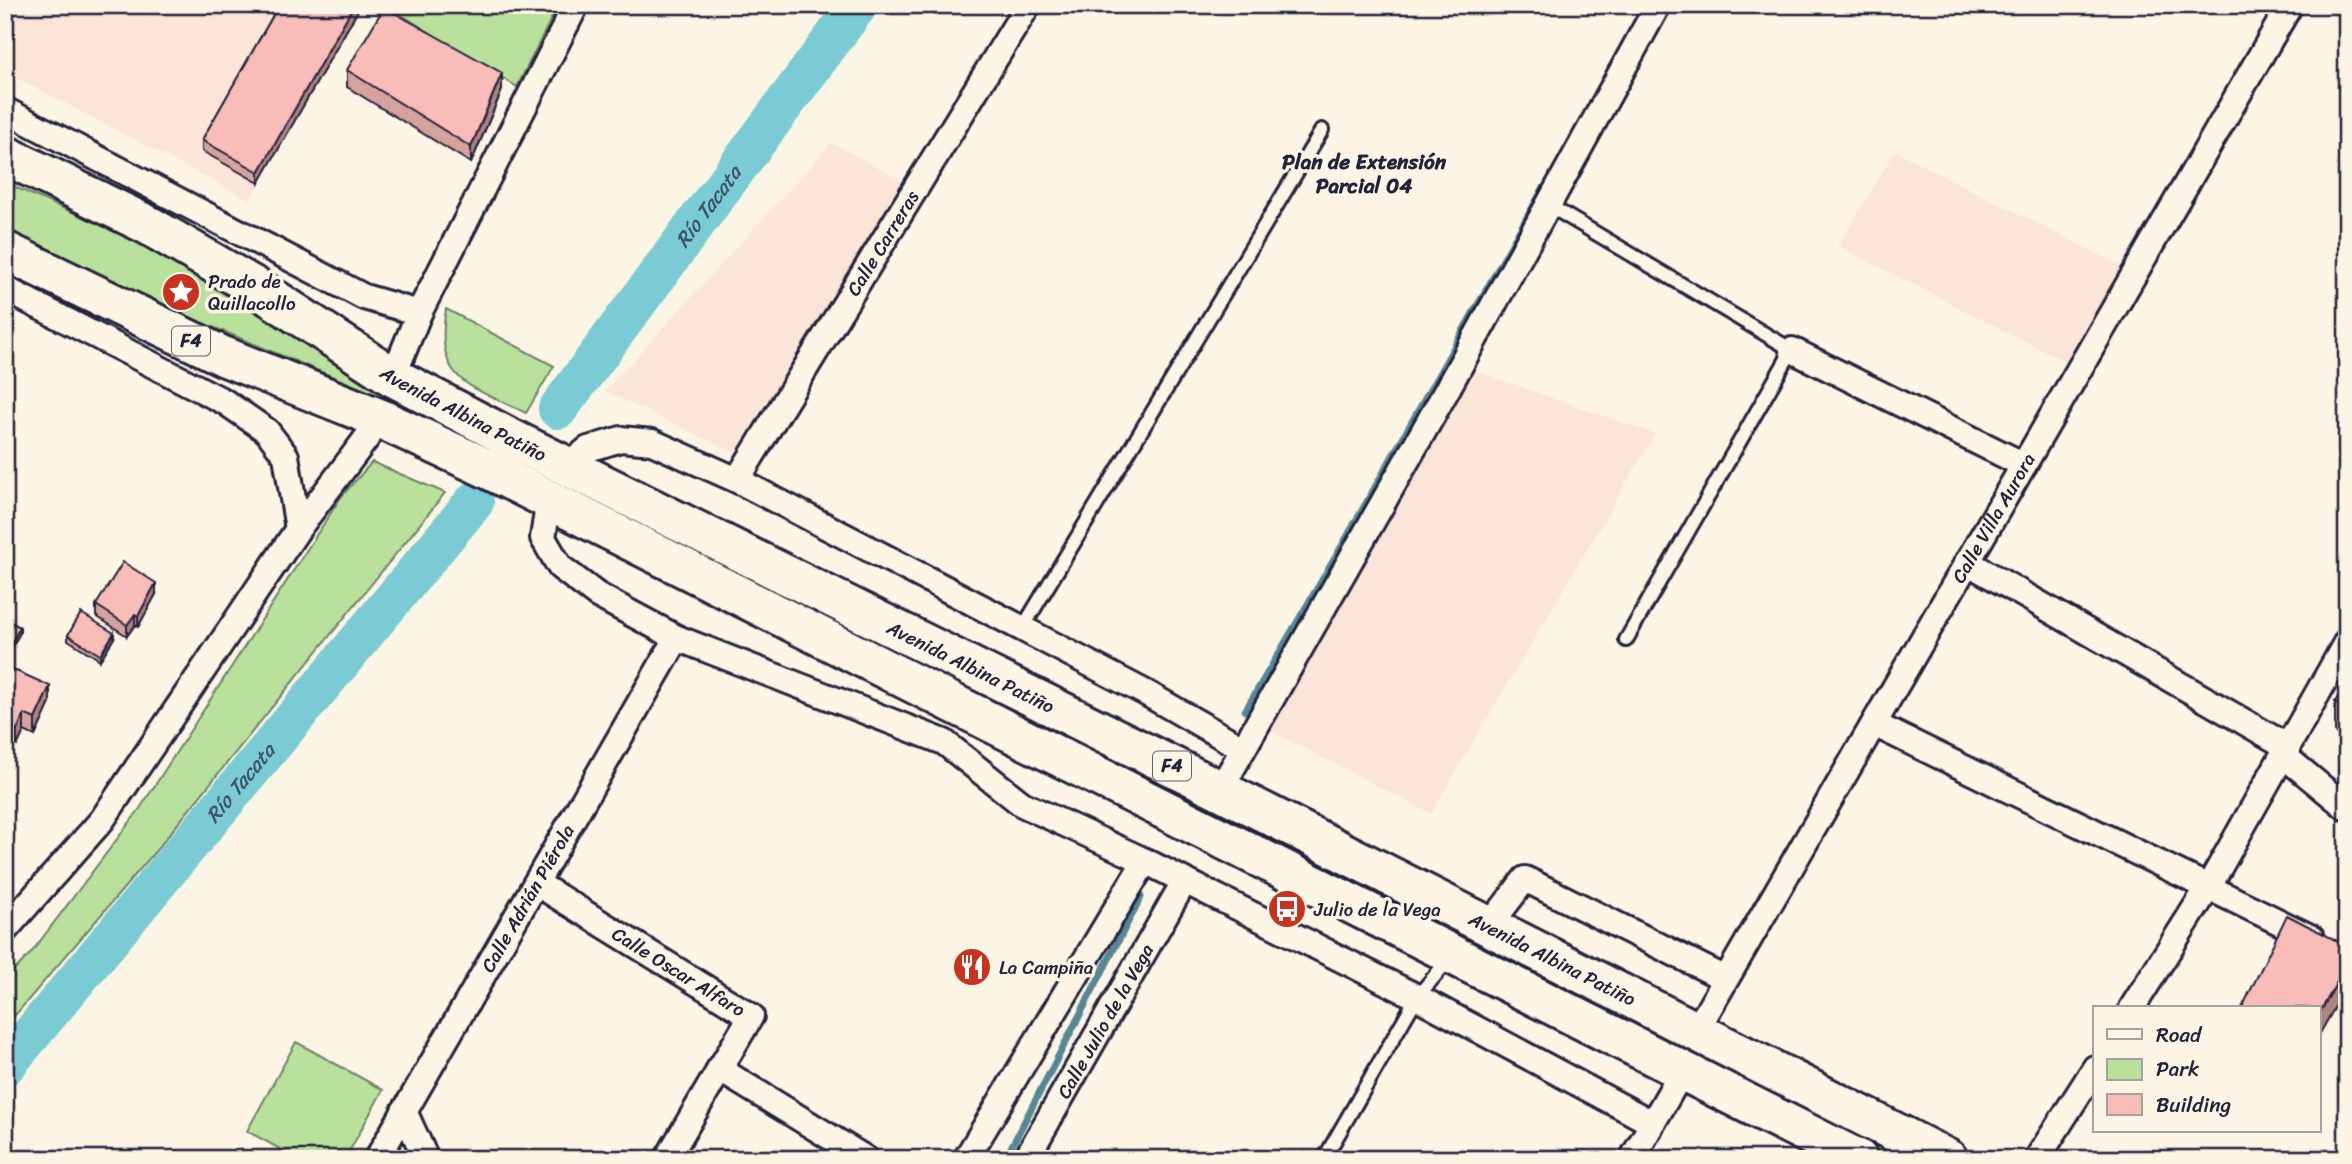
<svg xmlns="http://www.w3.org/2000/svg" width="2352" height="1164" font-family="Sriracha,sans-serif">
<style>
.built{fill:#fbe4d8}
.green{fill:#bae19c;stroke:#6e826c;stroke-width:2}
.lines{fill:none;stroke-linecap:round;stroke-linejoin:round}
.stream{stroke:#578796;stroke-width:7}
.river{stroke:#7acbd3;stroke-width:40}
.service-casing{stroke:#22223b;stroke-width:18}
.minor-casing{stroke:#22223b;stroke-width:30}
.trunk-casing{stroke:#22223b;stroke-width:44}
.service{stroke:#fcf5e5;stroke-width:12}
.minor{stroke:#fcf5e5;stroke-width:24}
.trunk{stroke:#fcf5e5;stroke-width:38}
.wall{fill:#d5a29f;stroke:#22223b;stroke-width:2}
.shaded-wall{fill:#ae8482;stroke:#22223b;stroke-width:2}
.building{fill:#f8bcb9;stroke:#22223b;stroke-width:2}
.labels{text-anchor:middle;stroke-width:7;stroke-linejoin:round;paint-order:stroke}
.shield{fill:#fcf5e5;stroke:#63616e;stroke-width:2}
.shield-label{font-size:18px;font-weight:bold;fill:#22223b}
.street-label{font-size:19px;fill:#22223b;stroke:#fcf5e5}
.poi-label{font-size:19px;fill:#22223b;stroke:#fcf5e5;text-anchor:start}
.neighbourhood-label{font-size:21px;font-weight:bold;fill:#22223b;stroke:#fcf5e5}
.water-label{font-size:21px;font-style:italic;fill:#3c5569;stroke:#fcf5e5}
</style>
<rect width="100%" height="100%" fill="#fcf5e5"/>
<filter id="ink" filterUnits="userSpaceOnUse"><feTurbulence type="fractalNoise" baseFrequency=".0143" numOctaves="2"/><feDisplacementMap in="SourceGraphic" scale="14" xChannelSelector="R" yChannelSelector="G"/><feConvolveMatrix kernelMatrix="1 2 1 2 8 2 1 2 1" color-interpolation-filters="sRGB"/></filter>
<g filter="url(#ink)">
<!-- built -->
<path class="built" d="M5,5h356l-111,195 -245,-128z
M832,143l70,38 -163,274 -134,-64z
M1895,151l226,115 -55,96 -228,-116z
M1470,369l185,65 -224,380 -163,-85z"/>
<!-- green -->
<path class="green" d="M386,5h172l-41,82z
M5,182c46,23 95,40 141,63 86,43 165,99 243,155l-229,-95 -155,-76z
M446,309l108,57 -28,47c-55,-27 -93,-31 -80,-104z
M372,462l73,31 -286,354 -154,180v-47l26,-27 108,-143 202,-313z
M296,1042l87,48 -38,69h-47l-51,-28z"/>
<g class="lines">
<!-- stream -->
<path class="stream" d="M1245,711l97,-165 201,-357
M1005,1159l136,-262"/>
<!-- river -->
<g class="river">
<path id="s1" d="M558,409l300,-404"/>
<path id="s2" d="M5,1066l469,-564"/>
</g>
<defs>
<path id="service" d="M1550,206l242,144 -166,290
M1022,629l300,-499
M1324,1159l93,-162 33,-39"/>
<g id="minor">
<path d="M5,110l359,187 55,16"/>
<path d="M5,289l220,113 42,29 19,25 12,73"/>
<path d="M1792,350l232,115"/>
<path d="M393,377l26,-64 157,-308"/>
<path d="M568,466l20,-17 33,-10 31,3 85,38 409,213 96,55"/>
<path id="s3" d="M737,480l291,-475"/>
<path d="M549,499l-6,39 17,29 37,28 80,43 267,104 78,62 123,57 272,136 235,126"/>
<path d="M1967,562l321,185"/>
<path d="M1874,724l438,214"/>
<path d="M2283,755l64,53"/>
<path d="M1220,790l224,-395 214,-390"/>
<path id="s4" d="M536,883l215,133 -84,143"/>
<path d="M1489,926l36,-47 199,99"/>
<path d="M5,930l97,-110 196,-291 83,-110"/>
<path d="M2132,1008l77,-122 138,-245"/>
<path id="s5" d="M1696,1031l594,-1026"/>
<path d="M719,1069l147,90"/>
<path d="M404,1111l22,48"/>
<path id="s6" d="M377,1159l300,-521"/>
<path d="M966,1159l179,-298"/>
<path id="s7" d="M1026,1159l158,-277"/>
<path d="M1632,1159l51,-89"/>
<path d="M2037,1159l58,-91"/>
</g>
<g id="trunk">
<path id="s8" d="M5,155l143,70 112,65 133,87 113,59 714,354 728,369"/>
<path d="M5,251l218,105 158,63 103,48 1374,692"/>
</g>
</defs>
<!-- service casing -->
<use href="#service" class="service-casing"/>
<!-- minor casing -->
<use href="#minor" class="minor-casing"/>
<!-- trunk casing -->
<use href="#trunk" class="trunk-casing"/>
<!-- service -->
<use href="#service" class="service"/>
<!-- minor -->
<use href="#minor" class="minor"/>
<!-- trunk -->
<use href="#trunk" class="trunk"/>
</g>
<!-- wall -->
<path class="wall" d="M279,5h82l-102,178 -57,-32v-11z
M347,70l155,20 -31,73 -124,-76z
M156,594l-18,33 -3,-2 -8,11 -31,-20v-11z
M68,635l46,3 -14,22 -32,-20z
M2347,683v57l-12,-7v-31z
M5,684l45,19 -15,33 -11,-5 -7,15 -12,-5z"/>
<!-- shaded-wall -->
<path class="shaded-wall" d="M354,5h7l-102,178v-11z
M502,73v17l-31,73v-16z
M156,583v11l-18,33v-11z
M135,614v11l-8,11v-11z
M20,627v6l-15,27v-5z
M114,633v5l-14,22v-5z
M50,686v17l-15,33v-17z
M24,714v17l-7,15v-16z
M2347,964v22l-28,49v-21z"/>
<!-- building -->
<path class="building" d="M279,5h75l-95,167 -57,-32z
M384,7l118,66 -31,74 -124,-77z
M123,562l33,21 -18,33 -3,-2 -8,11 -31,-20z
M81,613l33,20 -14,22 -32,-20z
M5,619l15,8 -15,28z
M12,669l38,17 -15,33 -11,-5 -7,16 -12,-5v-41z
M2347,683v26l-12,-7z
M2287,915l60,31v18l-28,50v-6h-77z"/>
</g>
<!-- icons -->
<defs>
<symbol id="sight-disc" viewBox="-11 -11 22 22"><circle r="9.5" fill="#c8321e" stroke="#fcf5e5"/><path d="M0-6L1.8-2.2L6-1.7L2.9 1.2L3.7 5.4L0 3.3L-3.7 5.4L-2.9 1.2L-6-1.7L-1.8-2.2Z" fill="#fff"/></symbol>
<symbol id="bus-disc" viewBox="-11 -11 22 22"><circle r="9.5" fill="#c8321e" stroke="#fcf5e5"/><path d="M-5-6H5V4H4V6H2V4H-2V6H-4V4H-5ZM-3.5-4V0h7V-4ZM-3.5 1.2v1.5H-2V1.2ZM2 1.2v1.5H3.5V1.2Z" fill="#fff"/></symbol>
<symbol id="restaurant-disc" viewBox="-11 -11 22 22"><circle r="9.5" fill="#c8321e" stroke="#fcf5e5"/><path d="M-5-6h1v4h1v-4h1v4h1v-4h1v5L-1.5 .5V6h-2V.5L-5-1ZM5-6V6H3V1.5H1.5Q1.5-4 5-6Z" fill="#fff"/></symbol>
</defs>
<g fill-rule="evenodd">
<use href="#sight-disc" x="159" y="270" width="44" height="44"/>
<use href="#bus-disc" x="1265" y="887" width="44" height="44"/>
<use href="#restaurant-disc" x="950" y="945" width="44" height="44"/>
</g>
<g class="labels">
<!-- shield labels -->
<g class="shield">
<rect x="172" y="326.5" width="38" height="29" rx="5"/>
<rect x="1153" y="751.5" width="38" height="29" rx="5"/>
</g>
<g class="shield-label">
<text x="191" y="347">F4</text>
<text x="1172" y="772">F4</text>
</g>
<!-- street labels -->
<g class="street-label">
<text dy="7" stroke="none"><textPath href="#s3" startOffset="278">Calle Carreras</textPath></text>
<text dy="7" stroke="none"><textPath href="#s8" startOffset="527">Avenida Albina Patiño</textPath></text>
<text dy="7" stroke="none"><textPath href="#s5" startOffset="593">Calle Villa Aurora</textPath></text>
<text dy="7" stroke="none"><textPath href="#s8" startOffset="1094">Avenida Albina Patiño</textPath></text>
<text dy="7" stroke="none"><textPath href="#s6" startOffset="301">Calle Adrián Piérola</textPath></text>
<text dy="7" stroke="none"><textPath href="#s8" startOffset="1745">Avenida Albina Patiño</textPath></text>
<text dy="7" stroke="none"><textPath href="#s4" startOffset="168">Calle Oscar Alfaro</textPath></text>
<text dy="7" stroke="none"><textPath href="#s7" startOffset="159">Calle Julio de la Vega</textPath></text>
</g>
<!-- poi labels -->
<g class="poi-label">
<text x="208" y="288">Prado de<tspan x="208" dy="22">Quillacollo</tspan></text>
<text x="1314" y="916">Julio de la Vega</text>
<text x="999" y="974">La Campiña</text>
</g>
<!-- neighbourhood labels -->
<g class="neighbourhood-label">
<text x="1364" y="169">Plan de Extensión<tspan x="1364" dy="24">Parcial 04</tspan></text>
</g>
<!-- water labels -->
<g class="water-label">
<text dy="7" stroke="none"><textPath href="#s1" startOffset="252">Río Tacata</textPath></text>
<text dy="7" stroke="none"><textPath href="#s2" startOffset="368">Río Tacata</textPath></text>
</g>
</g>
<!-- margin -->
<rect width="2352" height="1164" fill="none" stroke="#fcf5e5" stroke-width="28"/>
<rect x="14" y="14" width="2324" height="1136" fill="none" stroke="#22223b" stroke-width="2.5" filter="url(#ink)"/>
<!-- legend -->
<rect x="2093" y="1006" width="228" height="126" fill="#fcf5e5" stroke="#a5a1a1" stroke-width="2"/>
<rect x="2107" y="1029" width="35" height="10" fill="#fcf5e5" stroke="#a5a1a1" stroke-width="2"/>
<text x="2156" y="1042" font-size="21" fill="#22223b">Road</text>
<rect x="2107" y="1059" width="35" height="21" fill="#bae19c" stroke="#a5a1a1" stroke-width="2"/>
<text x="2156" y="1076" font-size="21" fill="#22223b">Park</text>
<rect x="2107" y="1094" width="35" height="21" fill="#f8bcb9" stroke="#a5a1a1" stroke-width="2"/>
<text x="2156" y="1112" font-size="21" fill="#22223b">Building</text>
</svg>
